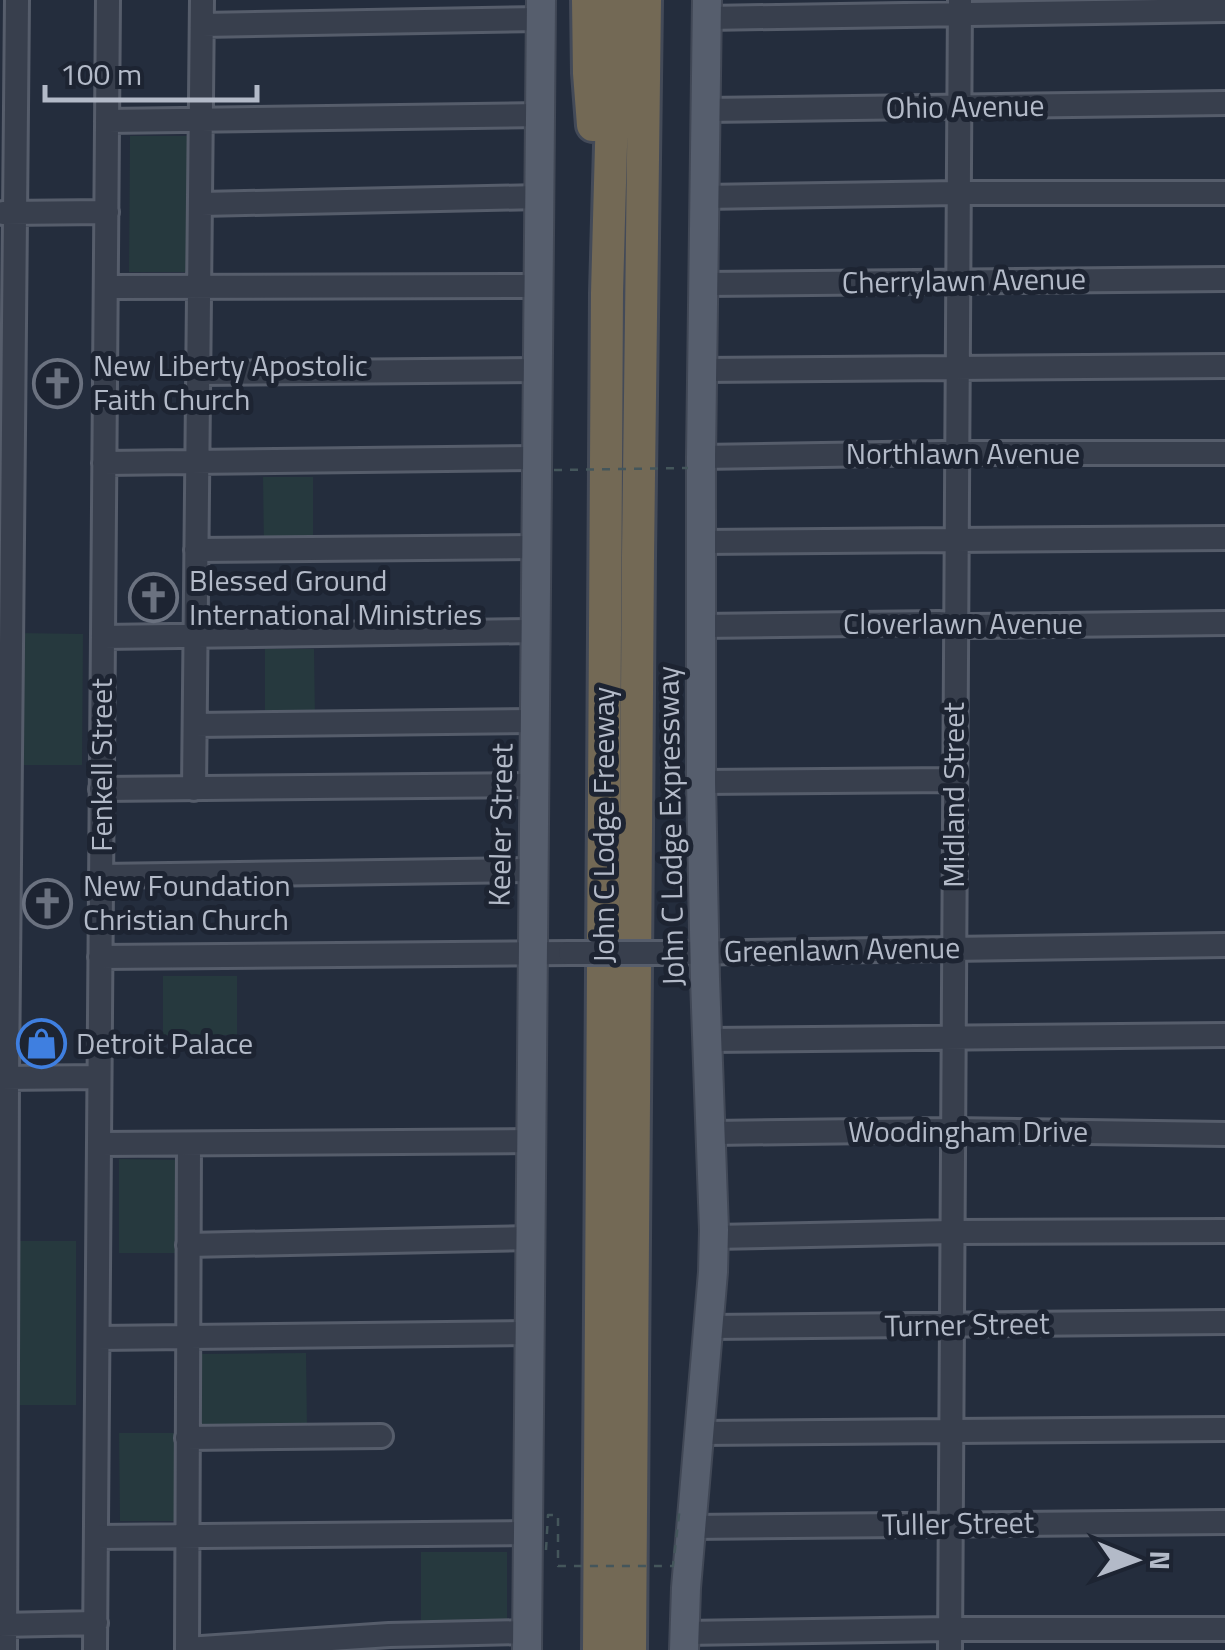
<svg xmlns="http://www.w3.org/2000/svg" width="1225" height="1650" font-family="'Titillium Web',sans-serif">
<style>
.green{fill:#26393e}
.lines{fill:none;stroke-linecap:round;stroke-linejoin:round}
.minor-casing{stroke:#565d6b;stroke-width:28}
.major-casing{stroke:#414856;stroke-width:32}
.highway-casing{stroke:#434a58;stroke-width:38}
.minor{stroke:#383f4d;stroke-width:22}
.major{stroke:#565e6d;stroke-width:28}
.highway{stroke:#736955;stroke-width:32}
.minor-bridge-casing{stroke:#565d6b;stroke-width:28;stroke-linecap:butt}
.path-bridge{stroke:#44565b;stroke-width:2.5;stroke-dasharray:8 8;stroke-linecap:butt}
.minor-bridge{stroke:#383f4d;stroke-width:22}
.labels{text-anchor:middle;stroke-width:10;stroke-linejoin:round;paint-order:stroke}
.street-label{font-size:30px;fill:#b3bac8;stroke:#1d2432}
.poi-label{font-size:30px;fill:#b3bac8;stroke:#1d2432;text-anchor:start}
</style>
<rect width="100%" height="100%" fill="#242d3d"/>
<!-- green -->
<path class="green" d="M130,136h64v136h-65z
M263,477h50v72h-49z
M17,633l66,1 -1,131h-66z
M265,649h49l1,72 -50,1z
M163,976h74v59h-74z
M119,1159l65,1v93h-65z
M13,1241h63v164h-64z
M306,1353l1,76 -106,2 -1,-77z
M119,1433h64l-1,88h-62z
M421,1552h86v76h-86z"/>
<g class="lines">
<defs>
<path id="minor" d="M707,18l518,-8
M202,25l339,-6
M705,110l520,-7
M107,121l434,-6
M704,197l254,-4h267
M201,204l339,-7
M3,213l104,-1
M703,284l522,-5
M106,287l433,-1
M702,370l523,-4
M199,373l338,-3
M701,457l242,-4h282
M104,463l432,-5
M701,542l524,-4
M196,550l339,-3
M700,626l238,-3 33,3 254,-3
M103,637l432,-6
M195,725l339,-4
M701,782l253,-2
M101,789l432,-4
M194,789l8,-789
M101,876l432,-6
M675,953l550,-8
M100,957l470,-4
M708,1040l517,-5
M0,1078l99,-1
M712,1133l240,-3 273,4
M99,1144l432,-3
M714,1237l238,-5 273,-1
M188,1245l342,-7
M708,1327l517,-5
M98,1338l431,-5
M699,1433l526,-4
M187,1438l194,-2
M691,1527l534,-5
M96,1537l431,-4
M0,1625l96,-2
M684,1633l266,-4h275
M187,1649l202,-14 138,-3
M5,1650l2,-572 10,-1078
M95,1650l13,-1650
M187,1650l2,-505
M950,1650l10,-1650"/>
<path id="major" d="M527,1650l14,-1650
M684,1650l2,-62 27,-316 1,-42 -9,-251 -4,-197v-325l6,-457"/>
<path id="highway" d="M588,0l1,73 4,52
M599,1650l8,-1357 8,-293
M630,1650l8,-1094 7,-556"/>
</defs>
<!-- minor casing -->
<use href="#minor" class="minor-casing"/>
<!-- major casing -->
<use href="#major" class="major-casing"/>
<!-- highway casing -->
<use href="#highway" class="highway-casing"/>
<!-- minor -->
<use href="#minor" class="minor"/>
<!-- major -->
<use href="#major" class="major"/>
<!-- highway -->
<use href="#highway" class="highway"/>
<defs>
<path id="minor-bridge" d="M570,953h105"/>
</defs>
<!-- minor-bridge casing -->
<use href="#minor-bridge" class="minor-bridge-casing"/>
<!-- path-bridge -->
<path class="path-bridge" d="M554,470l134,-2
M546,1550l2,-35h10v51h115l7,-60"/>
<!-- minor-bridge -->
<use href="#minor-bridge" class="minor-bridge"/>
</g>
<!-- icons -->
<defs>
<symbol id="church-ring" viewBox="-11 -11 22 22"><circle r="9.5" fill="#1d2432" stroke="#6b7280" stroke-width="1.5"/><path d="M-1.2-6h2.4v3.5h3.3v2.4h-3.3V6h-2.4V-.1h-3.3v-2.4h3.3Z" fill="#6b7280"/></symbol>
<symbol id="shop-ring" viewBox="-11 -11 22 22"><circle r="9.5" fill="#1d2432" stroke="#3f7fe0" stroke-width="1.5"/><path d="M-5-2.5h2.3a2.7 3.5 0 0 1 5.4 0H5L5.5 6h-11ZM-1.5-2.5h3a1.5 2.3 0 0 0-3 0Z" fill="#3f7fe0"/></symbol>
</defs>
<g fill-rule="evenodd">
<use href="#church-ring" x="30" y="356" width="55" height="55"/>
<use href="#church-ring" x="126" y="570" width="55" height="55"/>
<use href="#church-ring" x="20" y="876" width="55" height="55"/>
<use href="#shop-ring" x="14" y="1016" width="55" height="55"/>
</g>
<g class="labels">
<!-- street labels -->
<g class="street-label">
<text transform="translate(965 107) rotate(-1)" y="10">Ohio Avenue</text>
<text transform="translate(964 281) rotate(-1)" y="10">Cherrylawn Avenue</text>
<text x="963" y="464">Northlawn Avenue</text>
<text x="963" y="634">Cloverlawn Avenue</text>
<text transform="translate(102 765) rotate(-90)" y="10">Fenkell Street</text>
<text transform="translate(954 795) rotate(-90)" y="10">Midland Street</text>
<text transform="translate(501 825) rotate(-89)" y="10">Keeler Street</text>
<text transform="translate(604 825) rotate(-90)" y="10">John C Lodge Freeway</text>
<text transform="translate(671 826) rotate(-91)" y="10">John C Lodge Expressway</text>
<text transform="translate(842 950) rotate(-1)" y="10">Greenlawn Avenue</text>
<text x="968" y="1142">Woodingham Drive</text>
<text transform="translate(967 1325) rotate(-1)" y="10">Turner Street</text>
<text transform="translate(958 1524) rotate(-1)" y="10">Tuller Street</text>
</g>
<!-- poi labels -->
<g class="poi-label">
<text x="93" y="376">New Liberty Apostolic<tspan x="93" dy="34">Faith Church</tspan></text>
<text x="189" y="591">Blessed Ground<tspan x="189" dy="34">International Ministries</tspan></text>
<text x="83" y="896">New Foundation<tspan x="83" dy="34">Christian Church</tspan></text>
<text x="76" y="1054">Detroit Palace</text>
</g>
</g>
<!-- north arrow -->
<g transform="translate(1135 1560) rotate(91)" stroke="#1d2432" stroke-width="8" paint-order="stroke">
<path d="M0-8L18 38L0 25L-18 38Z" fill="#b3bac8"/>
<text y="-15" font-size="28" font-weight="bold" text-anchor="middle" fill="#b3bac8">N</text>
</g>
<!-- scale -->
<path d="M45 85v15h212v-15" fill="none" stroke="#b3bac8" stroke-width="5"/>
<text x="60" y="85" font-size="30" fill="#b3bac8" stroke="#1d2432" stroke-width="8" paint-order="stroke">100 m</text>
</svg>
